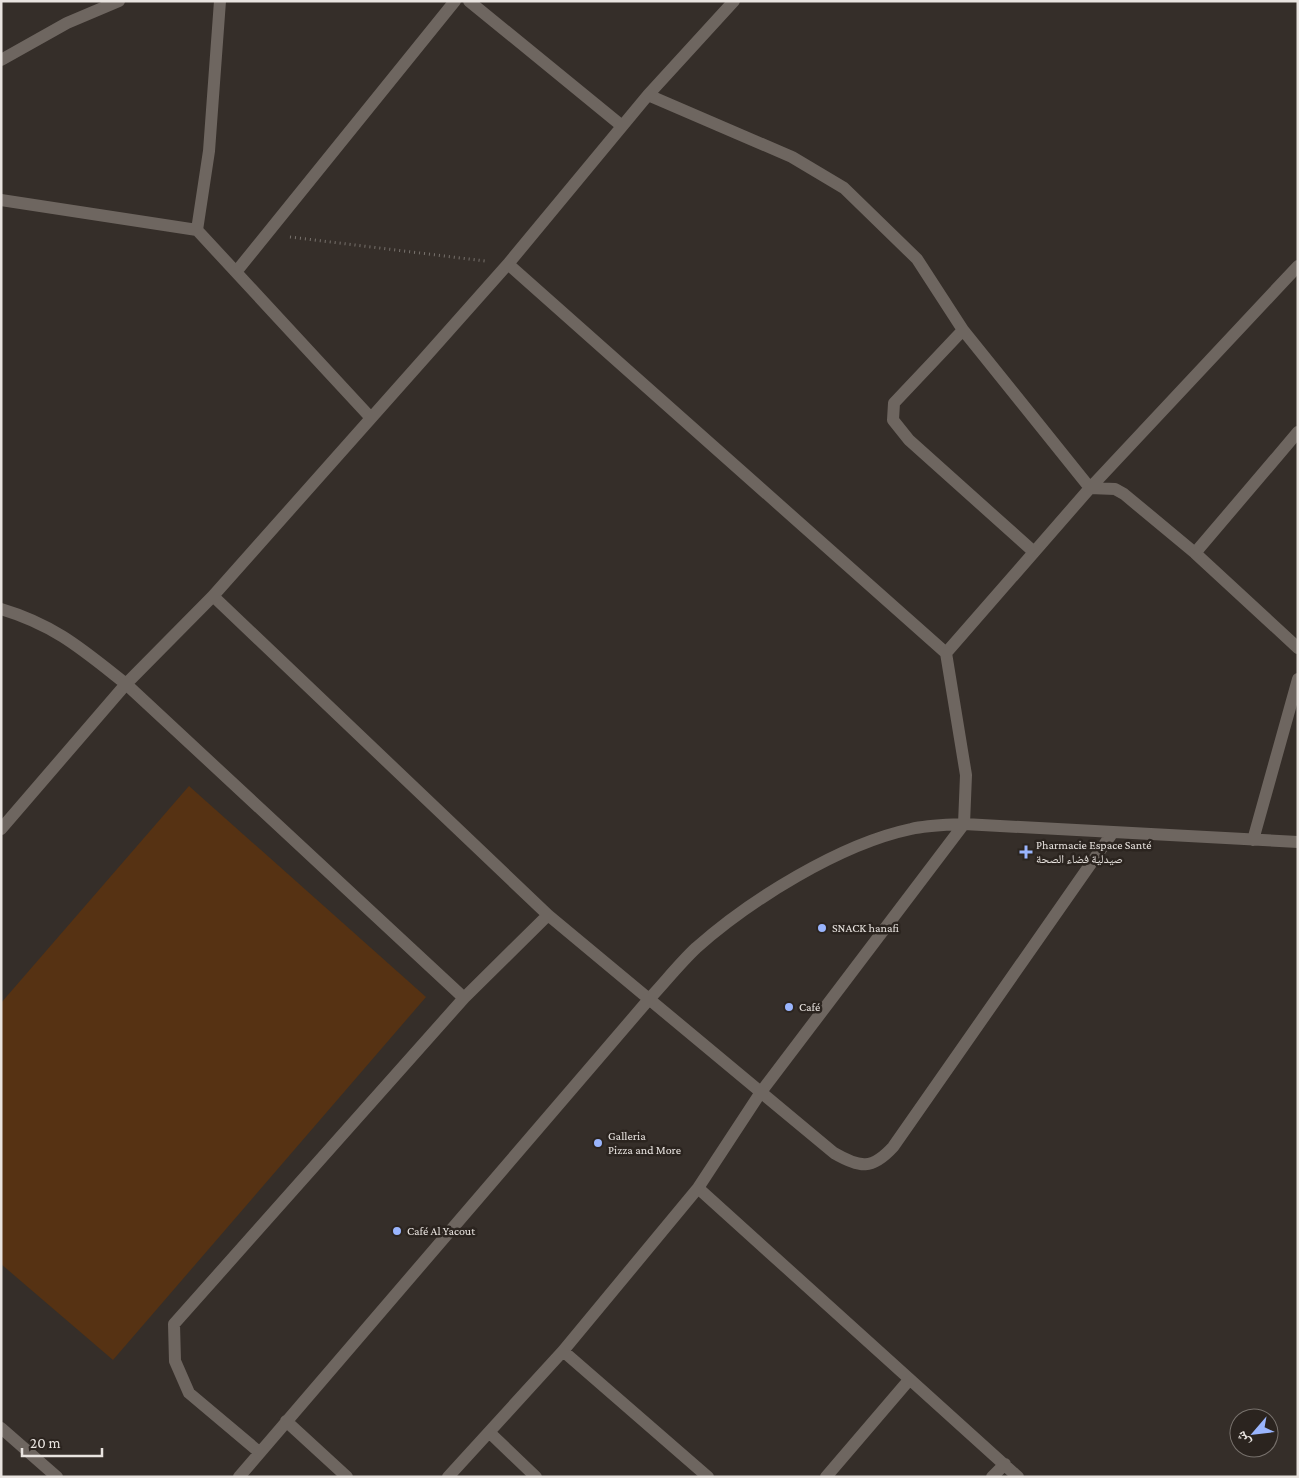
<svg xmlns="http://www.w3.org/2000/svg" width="1299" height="1478" font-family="'Crimson Pro','Noto Naskh Arabic',serif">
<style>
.green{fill:#563213}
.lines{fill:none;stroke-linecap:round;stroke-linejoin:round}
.path{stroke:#77716c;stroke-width:3;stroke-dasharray:1 4;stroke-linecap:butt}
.minor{stroke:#6e6660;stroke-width:12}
.poi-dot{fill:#9ab5fd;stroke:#2b241f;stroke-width:2}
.labels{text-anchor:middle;stroke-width:5;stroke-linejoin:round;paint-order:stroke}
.poi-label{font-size:12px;fill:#e9e4e0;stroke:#2b241f;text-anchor:start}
</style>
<rect width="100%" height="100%" fill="#352e29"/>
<!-- green -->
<path class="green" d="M189,786l237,211 -313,363 -112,-96v-261z"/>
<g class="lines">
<!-- path -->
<path class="path" d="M290,237l195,24"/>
<!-- minor -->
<path class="minor" d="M469,1l153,125
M1,60l66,-37 52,-22
M648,95l144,62 52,31 73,71 46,71
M1,200l196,30 174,188
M197,230l12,-79 11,-150
M236,272l219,-271
M1034,552l-125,-112 -16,-20 1,-17 69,-73 127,158 25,1 9,5 71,59 103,95
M1195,553l103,-121
M213,596l335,319 286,238c26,15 38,17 59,-6l220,-315
M1,609c54,16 82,41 125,75l338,314
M946,653l144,-165 208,-222
M1,829l125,-145 87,-88 295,-332 140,-169 86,-94
M1253,840l45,-161
M698,1188l320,289
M563,1351l145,126
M286,1421l61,56
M1,1428l56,49
M490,1433l46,44
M259,1452l-70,-59 -14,-32 -1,-37 290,-326 84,-83
M239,1477l411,-479c15,-16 30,-35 46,-50 54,-48 144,-104 215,-119 17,-4 35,-4 53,-5l334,18
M448,1477l115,-126 135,-163 63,-96 203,-268 2,-49 -20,-122 -438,-389
M826,1477l83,-97
M992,1477l13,-13"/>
</g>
<!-- markers -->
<g class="poi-dot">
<path d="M1023.5 844.5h5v5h5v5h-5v5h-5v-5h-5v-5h5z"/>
<circle cx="822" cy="928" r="5"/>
<circle cx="789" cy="1007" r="5"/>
<circle cx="598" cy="1143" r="5"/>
<circle cx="397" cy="1231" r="5"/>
</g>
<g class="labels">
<!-- poi labels -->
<g class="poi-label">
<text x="1036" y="849">Pharmacie Espace Santé<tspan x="1036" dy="14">صيدلية فضاء الصحة</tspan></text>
<text x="832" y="932">SNACK hanafi</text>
<text x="799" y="1011">Café</text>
<text x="608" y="1140">Galleria<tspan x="608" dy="14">Pizza and More</tspan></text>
<text x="407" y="1235">Café Al Yacout</text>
</g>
</g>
<!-- border -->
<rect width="1299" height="1478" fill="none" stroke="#e9e4e0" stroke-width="5"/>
<!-- north arrow -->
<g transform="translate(1254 1433) rotate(242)"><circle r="24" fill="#2b241f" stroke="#77716c"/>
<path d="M0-4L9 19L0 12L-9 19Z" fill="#9ab5fd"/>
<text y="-8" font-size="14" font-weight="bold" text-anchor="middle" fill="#e9e4e0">ش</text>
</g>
<!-- scale -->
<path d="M22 1448v8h80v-8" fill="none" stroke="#e9e4e0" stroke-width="2.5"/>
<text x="30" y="1448" font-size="15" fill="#e9e4e0" stroke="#2b241f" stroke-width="4" paint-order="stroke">20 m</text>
</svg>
